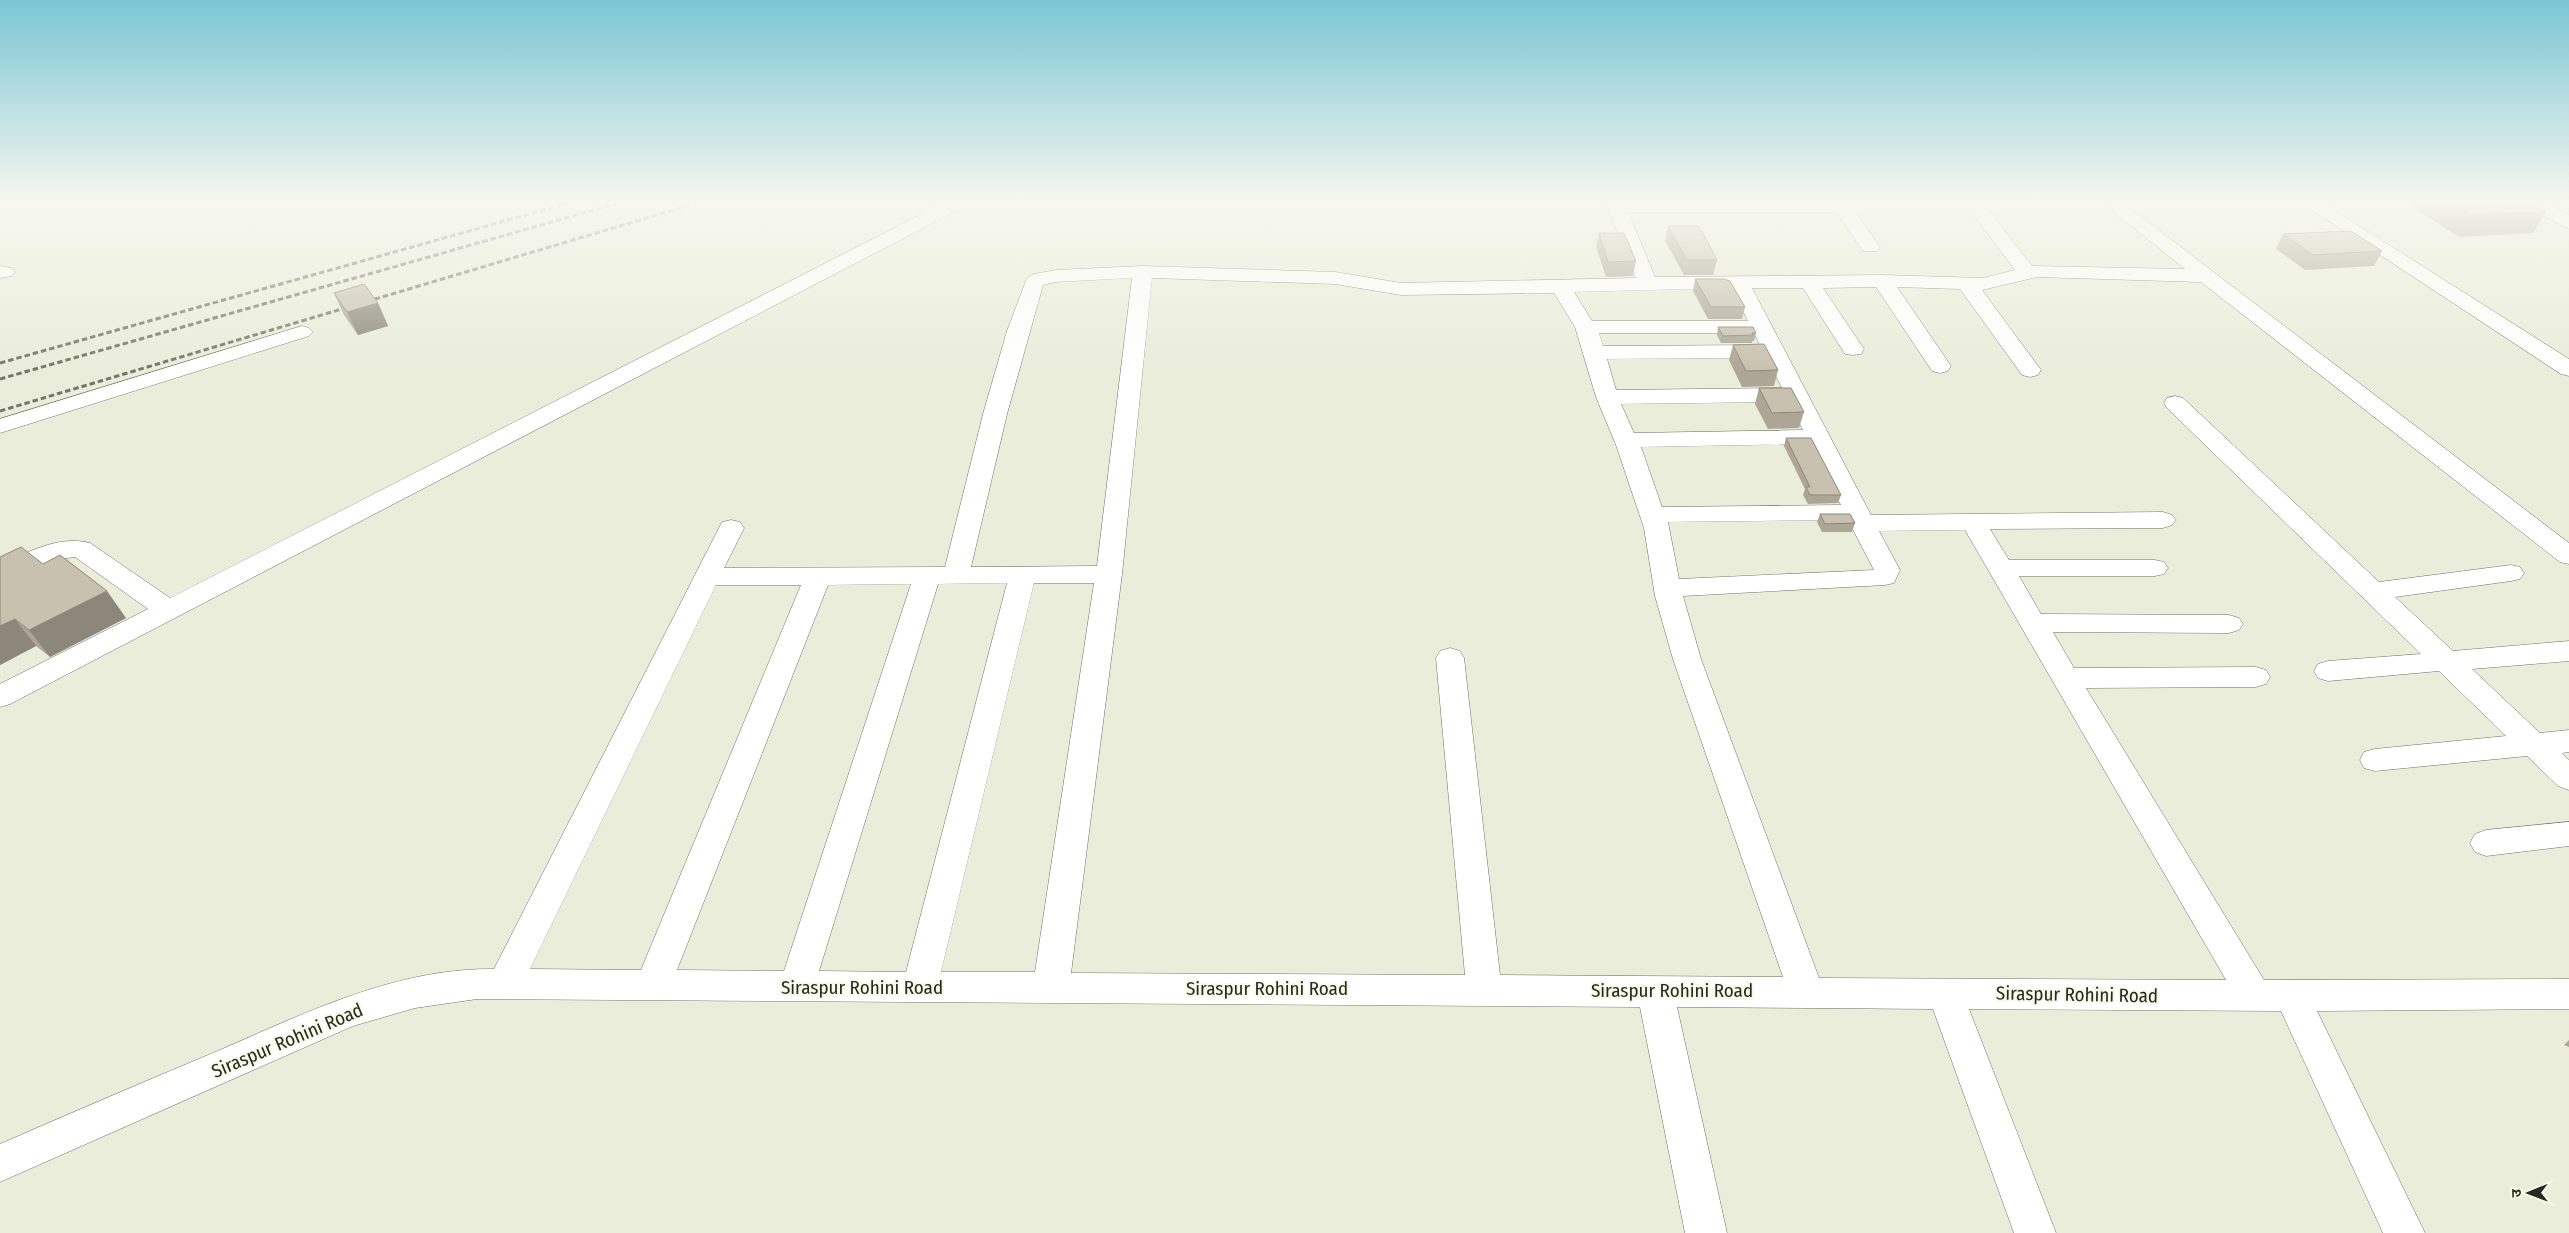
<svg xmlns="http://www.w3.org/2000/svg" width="2569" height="1233" font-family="'Fira Sans Condensed','Noto Sans Devanagari',sans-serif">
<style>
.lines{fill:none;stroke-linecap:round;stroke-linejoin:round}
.minor-casing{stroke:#707262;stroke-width:1}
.minor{fill:#fff;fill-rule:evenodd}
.rail{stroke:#75766b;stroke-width:3;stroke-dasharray:5.5 3;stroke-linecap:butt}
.wall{fill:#ada697}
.shaded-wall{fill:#8d877b}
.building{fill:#c9c1b0;stroke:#8d877b}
.labels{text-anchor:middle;stroke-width:4;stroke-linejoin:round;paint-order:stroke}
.near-street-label{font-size:19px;fill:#292923;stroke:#f8fae8}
</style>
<rect width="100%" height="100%" fill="#eaedda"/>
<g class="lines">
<defs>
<path id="minor" d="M949,200h23l-3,4 -959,500 -10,3v-23l148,-75 -73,-52 -16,2 -59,26v-19c27,-14 59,-31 90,-23l80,55z
M1605,200h242l33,47 -3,4h-14l-26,-39h-209l27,65 227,-2 101,3 32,-8 -52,-70h18l51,66 153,3 -86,-69h20l450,343v21l-9,-2 -359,-280 -164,-5 -55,13 59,80 -3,5 -8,2 -8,-2 -62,-86 -63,-2 54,79 -3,5 -8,2 -8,-2 -56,-84 -53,1 41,61 -3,5 -8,1 -8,-1 -42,-66h-51l119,227 292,-3 9,3 4,5 -4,5 -9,3 -173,1 19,31h146l9,2 4,6 -4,6 -9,2h-136l22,38 188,1 10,3 4,6 -4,6 -10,3 -176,-1 21,36 182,-1 10,3 4,7 -4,7 -10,3 -170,1 178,292 305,-1v30l-252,2 108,222h-42l-102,-222 -312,-2 87,224h-42l-81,-224 -256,-2 50,226h-42l-45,-226 -1163,-8 -62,9 -62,18 -353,156v-38c73,-32 146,-63 220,-94 87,-38 177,-82 274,-81l228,-447 9,-2 9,2 4,6 -20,40 221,-1 38,-153 24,-83 20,-53 7,-4 22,-4 87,-4 192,6 66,11 235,-5zM1132,278l-35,288 -126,1 36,-153 36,-129 13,-3zM1152,278l183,6 66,11 153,-2 21,34 21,70 20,48 28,83 11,68 18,63 110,318 -283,-2 -36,-317 -4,-7 -10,-3 -10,3 -4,7 29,317 -394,-2 51,-399zM1732,288l16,33h-156l-18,-29zM1599,333h155l6,12 -157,1zM1767,358l15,30 -166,2 -9,-31zM1789,402l14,28 -169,3 -13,-29zM1810,444l31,61 -179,2 -21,-60zM1848,520l26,50 -195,9 -11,-57zM1965,530l261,450 -407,-2 -118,-319 -18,-63 202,-11 9,-2 6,-13 -21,-39zM1007,583l-101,389 -87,-1 119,-387zM1034,583h60l-59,389h-94zM911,584l-127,387 -107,-1 151,-385zM716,585h85l-160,385 -111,-1z
M2297,200h21l251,159v17l-8,-2z
M2518,200h22l29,15v14l-48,-25z
M0,266l12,2 3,4 -3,4 -12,2z
M302,326l7,2 4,4 -4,4 -309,97v-14z
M2175,396l8,2 196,184 132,-17 9,2 4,6 -4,6 -9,2 -116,16 58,54 116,-10v20l-97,8 68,64 29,-3v22l-7,1 7,7v30l-11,-4 -31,-30 -152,15 -11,-3 -4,-8 4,-8 11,-3 131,-13 -67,-65 -111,10 -10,-3 -4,-7 4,-7 10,-3 93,-7 -254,-246 -3,-5 3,-5z
M2569,822v24l-83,10 -11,-4 -5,-9 5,-9 11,-4z"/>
</defs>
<!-- minor casing -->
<use href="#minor" class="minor-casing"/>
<!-- minor -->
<use href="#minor" class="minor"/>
<!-- rail -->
<path class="rail" d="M0,363l579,-163
M0,379l629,-179
M0,411l707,-211"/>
</g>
<!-- wall -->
<path class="wall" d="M2401,200h123l22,12 -13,21 -74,4z
M1668,226l49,34 -4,15h-29l-19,-34z
M1599,233l37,28 -3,15 -27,1 -10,-30z
M2283,234l99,17 -8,15 -69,4 -29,-21z
M1695,279l50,28 -3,12h-34l-15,-28z
M334,293l44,10 10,23 -30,9 -14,-20z
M1718,327l38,6 -2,8h-2v2h-31l-4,-8z
M1733,345l45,25 -4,16 -32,1 -13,-27z
M1759,388l45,24 -5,16 -31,1 -13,-25z
M1786,438l55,57 -3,8 -30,1 -5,-9 2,-6 -21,-43z
M1820,514l35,9 -3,9h-30l-5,-10z
M0,557l43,7 83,54 -76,39 -14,-11 -36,19z
M2569,1040v7l-5,-2z"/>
<!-- shaded-wall -->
<path class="shaded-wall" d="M378,303l10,23 -30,9 -11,-23z
M107,591l19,27 -76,39 -21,-27z
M15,619l21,27 -36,19v-39z"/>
<!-- building -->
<path class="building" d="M2446,200h78l22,12 -74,3z
M1668,226h31l18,34h-30z
M2351,231l31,20 -69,4 -30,-21z
M1599,233h25l12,28 -28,1z
M1695,279h29l6,2 15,26h-34z
M364,284l14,19 -31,9 -13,-19z
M1718,327h35l3,6h-4l1,2 -30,1z
M1764,344l14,26 -32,1 -13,-26z
M1759,388h32l13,24 -32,1z
M1786,438h25l30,57h-31l-4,-8h4z
M1820,514h30l5,9 -30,1z
M21,547l22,17 17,-9 47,36 -78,39 -14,-11 -15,7v-69z"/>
<!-- sky -->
<linearGradient id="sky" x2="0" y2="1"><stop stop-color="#7cc5d5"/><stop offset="0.54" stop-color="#f6f7ee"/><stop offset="1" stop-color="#f6f7ee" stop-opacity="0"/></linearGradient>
<rect width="2569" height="372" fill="url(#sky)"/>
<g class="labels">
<!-- near-street labels -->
<g class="near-street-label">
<text x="862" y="994">Siraspur Rohini Road</text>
<text x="1267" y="995">Siraspur Rohini Road</text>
<text x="1672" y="997">Siraspur Rohini Road</text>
<text transform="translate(2077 994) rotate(1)" y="7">Siraspur Rohini Road</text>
<text transform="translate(287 1040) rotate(-23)" y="7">Siraspur Rohini Road</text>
</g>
</g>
<!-- north arrow -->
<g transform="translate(2529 1193) rotate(269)" stroke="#f8fae8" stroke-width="4" paint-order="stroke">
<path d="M0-4L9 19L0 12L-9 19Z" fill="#292923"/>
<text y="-8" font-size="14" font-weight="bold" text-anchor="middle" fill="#292923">उ</text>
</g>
</svg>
